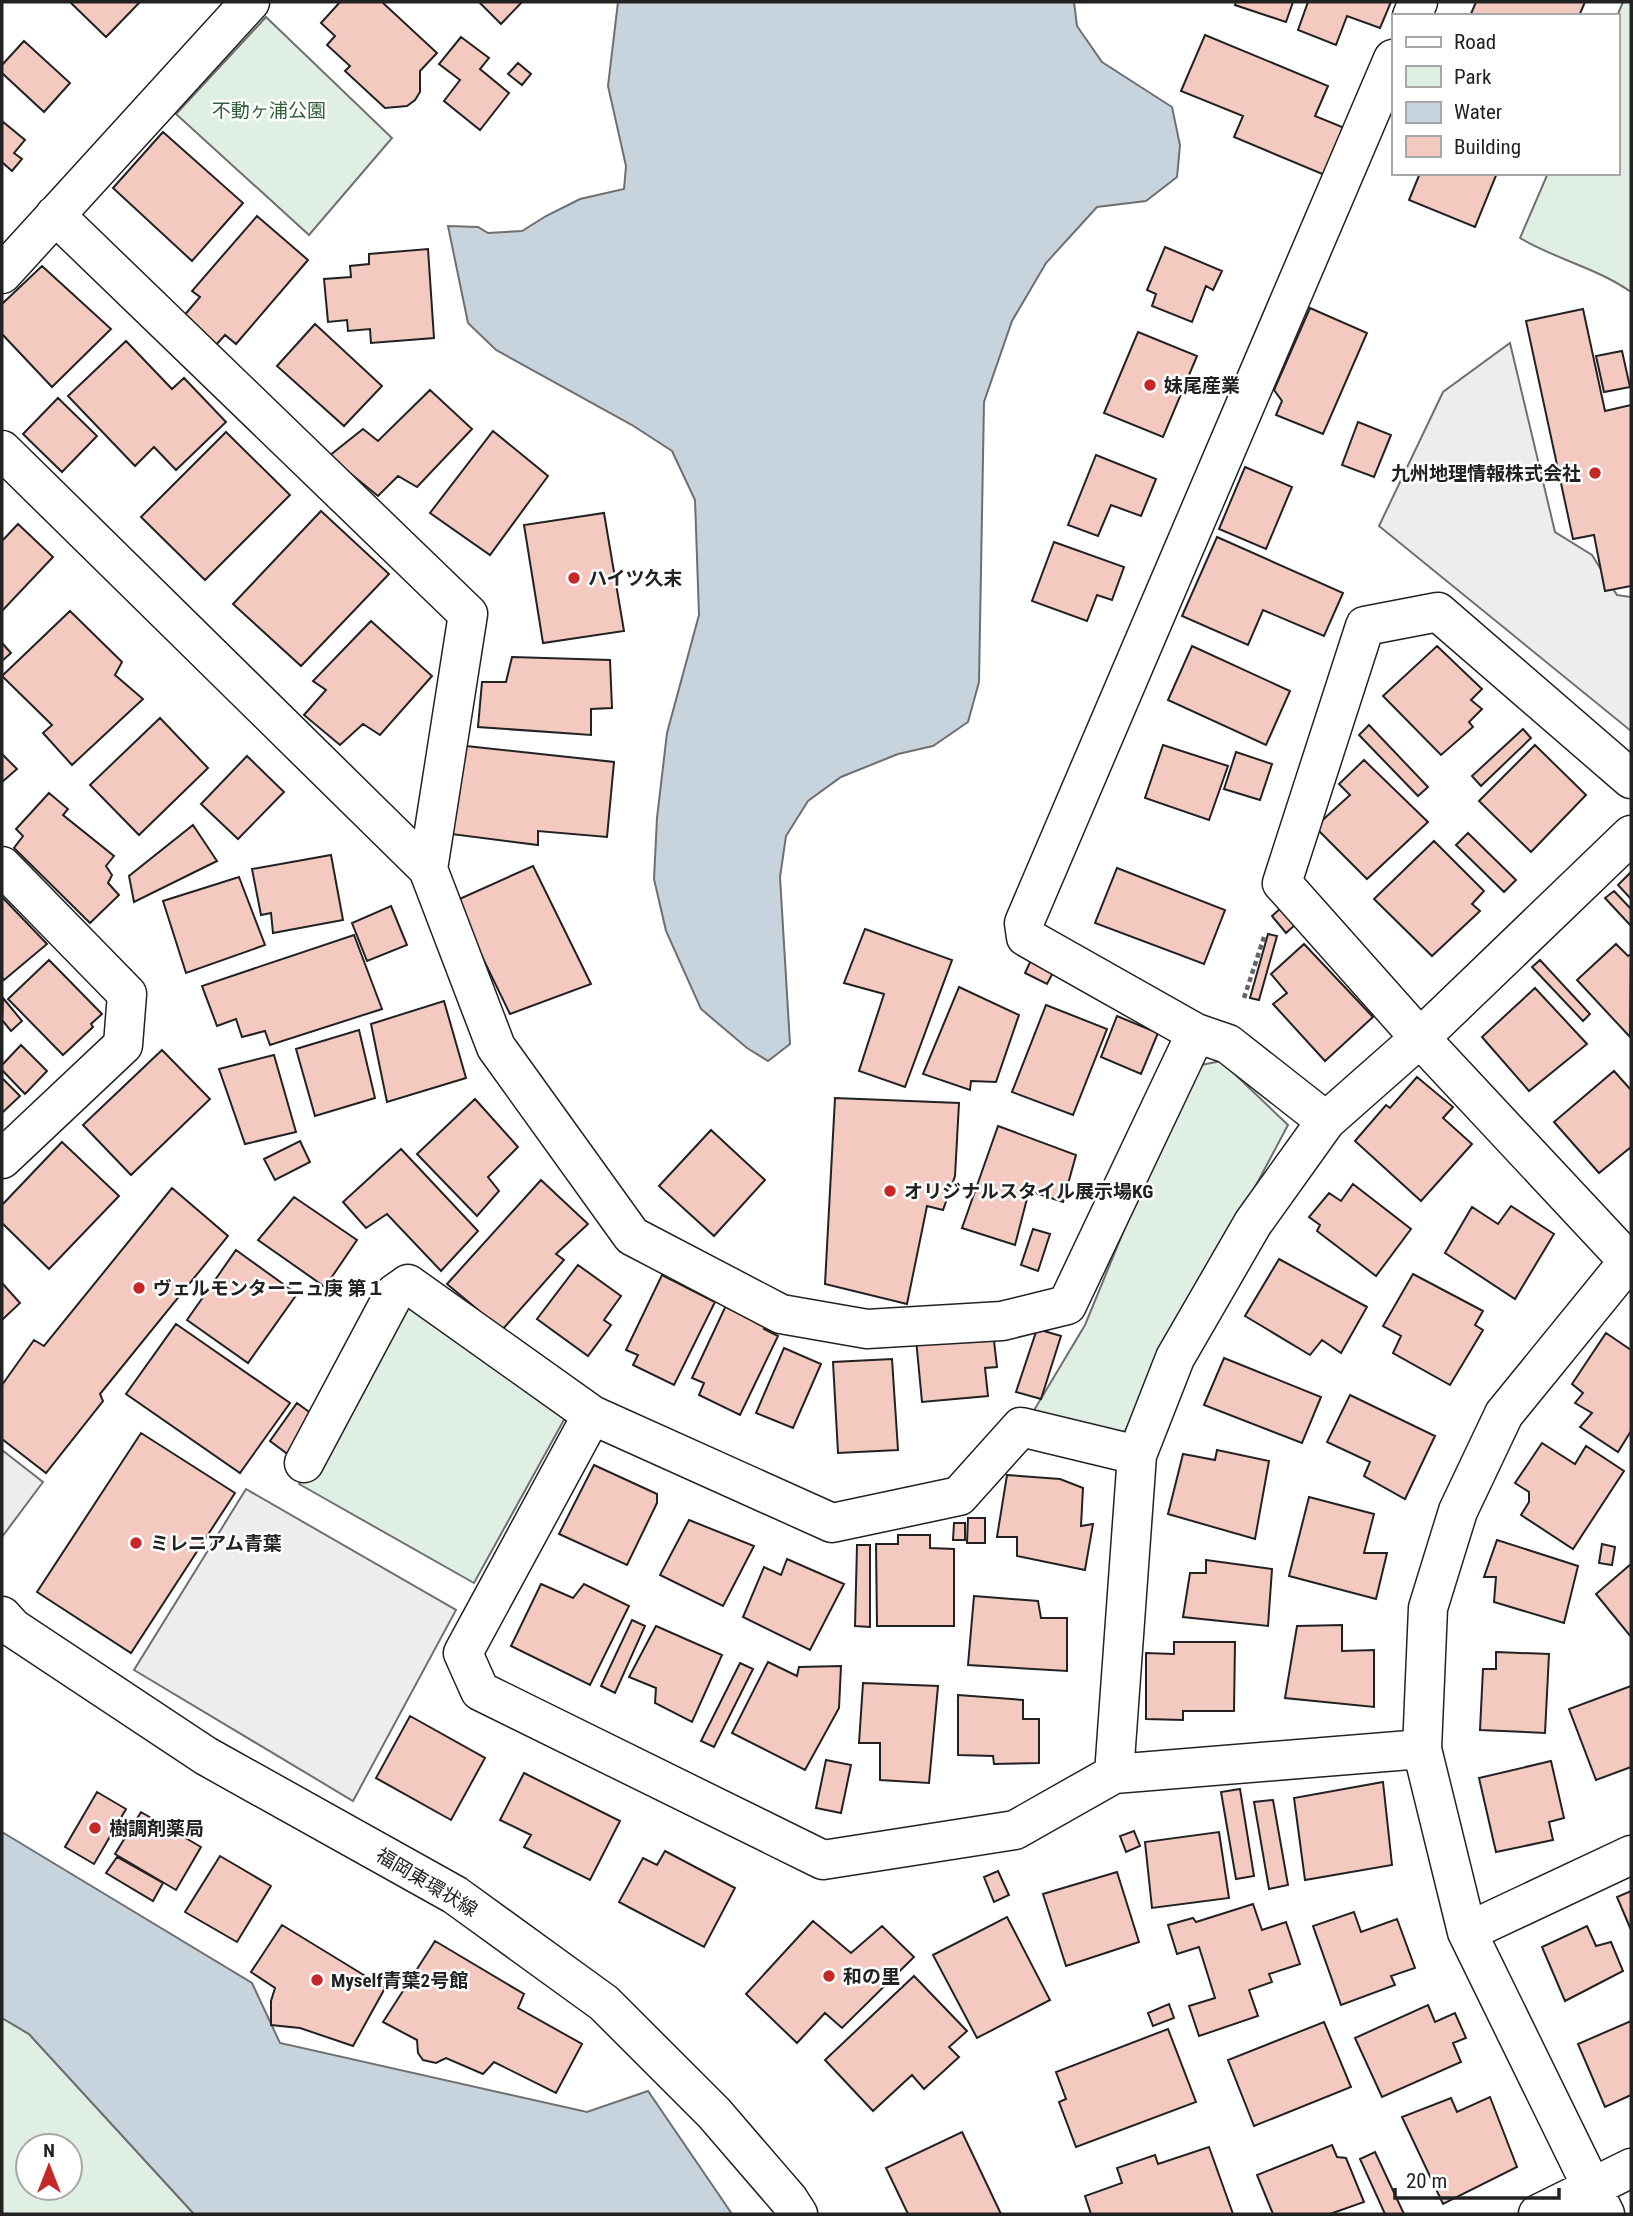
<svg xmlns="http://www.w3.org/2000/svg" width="1633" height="2216" font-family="'Roboto Condensed','Noto Sans JP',sans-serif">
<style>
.green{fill:#e0efe3;stroke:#6f6f6f;stroke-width:2;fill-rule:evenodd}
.parking{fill:#ededed;stroke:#6f6f6f;stroke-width:2}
.water{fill:#c7d3dd;stroke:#6f6f6f;stroke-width:2}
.building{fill:#f3c9c0;stroke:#222;stroke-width:2}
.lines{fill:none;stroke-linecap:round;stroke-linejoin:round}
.minor-casing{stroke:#222;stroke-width:41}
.major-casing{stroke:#222;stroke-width:41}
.path{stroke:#646464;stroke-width:4.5;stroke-dasharray:5 3.5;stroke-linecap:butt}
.minor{stroke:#fff;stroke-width:38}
.major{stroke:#fff;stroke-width:38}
.poi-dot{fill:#c62828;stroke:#fff;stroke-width:2.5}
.labels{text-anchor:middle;stroke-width:5;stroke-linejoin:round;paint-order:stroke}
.park-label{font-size:19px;fill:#2f5e38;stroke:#fff}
.poi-label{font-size:19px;font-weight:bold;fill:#222;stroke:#fff;text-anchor:start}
.street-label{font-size:19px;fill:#222;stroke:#fff}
</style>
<rect width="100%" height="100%" fill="#fff"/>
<!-- green -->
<path class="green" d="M1623,2h8v290c-34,-24 -76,-33 -111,-54l28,-65h69v-157z
M266,17l126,121 -83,97 -133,-121z
M1221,1061l67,64 -166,312 -92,-20 55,-92 106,-258z
M409,1298l156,120 -91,165 -175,-99z
M2,2018l27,16 165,180h-192zM28,2146h42v42h-42z"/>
<!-- parking -->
<path class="parking" d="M1510,343l45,189 37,23 25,40 14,2v134l-252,-205 64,-134z
M2,1450l41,32 -41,55z
M246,1489l210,121 -103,191 -219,-131z"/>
<!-- water -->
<path class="water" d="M618,2h456l3,24 25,36 70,45 8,38 -3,32 -31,24 -49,6 -51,56 -34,58 -28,81 -5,280 -11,40 -35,24 -35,8 -57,23 -33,24 -22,35 -6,41 10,167 -22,17 -21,-13 -46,-39 -35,-78 -12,-52 3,-61 10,-85 32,-118 -4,-115 -23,-49 -40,-26 -136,-75 -28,-27 -20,-97 30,1 10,6 34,-2 24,-15 34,-17 44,-10 2,-23 -18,-80z
M2,1832l250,151 28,60 307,69 61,-21 84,123h-538l-165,-180 -27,-16z"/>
<!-- building -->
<path class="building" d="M70,2h70l-34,35z
M340,2h42l55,51 -17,18v21l-5,8 -8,6 -22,2 -40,-37 5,-5 -23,-21 8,-9 -14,-13z
M479,2h43l-21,22z
M1236,2h57l-7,20 -51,-17z
M1308,2h83l-11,26 -33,-12 -11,29 -38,-15z
M1476,2h109l-6,14h-109z
M1205,35l123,51 -13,30 32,13 -20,47 -93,-39 9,-21 -62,-25z
M461,37l28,21 -9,11 29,24 -29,37 -36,-29 16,-21 -21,-16z
M24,41l46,42 -26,29 -42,-39v-8z
M518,63l13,11 -9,11 -14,-11z
M2,121l23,19 -11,13 8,6 -10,12 -10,-9z
M163,132l80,71 -51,58 -79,-73z
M1420,173h77l-22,54 -66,-27z
M257,216l51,44 -72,84 -11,-9 -10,11 -33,-28 18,-21 -8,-6z
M1165,247l57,24 -9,19 -7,-4 -14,36 -40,-16 4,-12 -9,-4z
M428,249l6,89 -63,5 -1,-14 -22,2 -1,-11 -19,2 -4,-43 27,-2 -1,-11 19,-2v-10z
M42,266l69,63 -59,58 -50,-53v-30z
M1310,308l57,25 -44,101 -47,-19 6,-14 -8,-11z
M1583,309l22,102 26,-6v181l-26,5 -11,-56 -21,4 -47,-218z
M315,324l67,62 -38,40 -67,-60z
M1138,332l59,24 -34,81 -59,-24z
M126,341l46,48 12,-11 42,44 -50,48 -22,-23 -19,19 -67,-70z
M1622,351l8,36 -26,5 -8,-36z
M430,390l42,39 -55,58 -19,-11 -20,20 -49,-40 34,-27 15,12z
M58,398l39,38 -35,36 -39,-38z
M1358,422l33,13 -17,42 -32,-12z
M493,431l55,45 -58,79 -60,-42z
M226,432l64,63 -85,85 -64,-63z
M1096,455l60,24 -15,37 -30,-11 -13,31 -30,-11z
M1245,467l47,20 -26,62 -47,-20z
M321,511l68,63 -88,92 -68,-62z
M604,513l20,118 -81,12 -19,-118z
M18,524l35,33 -51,54v-70z
M1217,537l126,56 -19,43 -61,-26 -15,35 -66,-29z
M1054,542l70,25 -12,33 -15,-5 -10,26 -55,-20z
M70,611l52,51 -7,13 28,24 -71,66 -29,-32 9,-8 -50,-49z
M371,621l61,55 -52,59 -17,-11 -23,21 -36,-30 22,-25 -13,-9z
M2,643l9,10 -9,8z
M1192,646l98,45 -24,54 -98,-45z
M1437,646l45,43 -11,11 11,9 -13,13 4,5 -32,28 -58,-59z
M512,657l98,3 2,48 -21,1v26l-113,-8 4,-45h24z
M160,718l48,50 -69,67 -49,-50z
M1369,725l59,62 -10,9 -59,-61z
M1523,729l8,9 -50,48 -9,-10z
M1163,745l65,21 -19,54 -64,-22z
M1535,745l51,50 -55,57 -52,-51z
M466,746l148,16 -7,75 -69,-6v14l-87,-11z
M1236,752l36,12 -12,36 -36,-11z
M2,754l15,15 -15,13z
M247,756l37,36 -46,47 -37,-35z
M1364,760l64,62 -61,57 -52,-52 35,-32 -11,-11z
M49,793l19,16 -5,6 51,41 -8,10 6,9 -4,8 11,12 -29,28 -76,-75 9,-12 -7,-7z
M193,825l24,36 -83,41 -5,-26z
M1468,833l48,47 -12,12 -48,-47z
M1434,841l50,50 -12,13 8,7 -48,45 -58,-57z
M331,855l12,65 -70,13 -2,-20 -10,2 -9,-46z
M533,866l58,118 -81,30 -55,-113z
M1117,868l108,42 -21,54 -109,-41z
M1631,872v27l-13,-14z
M239,877l26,68 -79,28 -23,-72z
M1614,891l17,18v17l-26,-28z
M2,897l45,47 -43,36 -2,-3z
M391,906l16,39 -40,16 -15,-38z
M1282,907l14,17 -10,9 -14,-17z
M865,929l87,31 -47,127 -46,-16 25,-77 -40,-11z
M1268,934l9,2 -18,64 -9,-2z
M354,935l28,74 -112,36 -5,-14 -23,6 -6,-18 -19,7 -15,-40z
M1304,944l69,73 -48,44 -52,-57 14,-11 -16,-19z
M1616,944l12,12 3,-2 -1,83 -53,-57z
M1032,958l23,11 -8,15 -22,-11z
M49,960l53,54 -11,10 2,3 -30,28 -55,-56z
M1540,960l50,54 -7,7 -51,-54z
M959,987l60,28 -23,67 -25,-1 -1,9 -47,-16z
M1535,988l52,56 -58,47 -47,-54z
M3,998l19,23 -11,10 -9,-11z
M444,1001l22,77 -79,24 -16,-78z
M1046,1005l61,24 -34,86 -61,-23z
M1117,1016l41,17 -17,41 -40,-17z
M359,1030l16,68 -60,18 -19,-67z
M21,1045l26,26 -22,23 -23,-24v-5z
M162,1050l48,49 -79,76 -48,-50z
M274,1055l22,77 -51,12 -26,-75z
M1614,1071l17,19v57l-32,26 -45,-51z
M1417,1077l36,30 -10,11 29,26 -51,57 -66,-60 31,-36 4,3z
M2,1078l18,18 -18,17z
M835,1098l124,5 -4,73 -12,34 -16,-4 -20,98 -82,-20z
M475,1099l43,48 -30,30 11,14 -22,25 -60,-62z
M998,1126l78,29 -13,47 -34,-11 -14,54 -53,-17z
M711,1130l54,50 -51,56 -55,-50z
M300,1141l10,21 -35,18 -11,-21z
M62,1142l57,54 -70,73 -47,-46v-18z
M401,1149l77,82 -37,40 -54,-57 -21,14 -23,-26z
M541,1180l47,44 -32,30 8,6 -62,70 -55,-46z
M1353,1184l58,45 -35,47 -59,-45 3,-6 -11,-8 20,-24 12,8z
M172,1188l56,48 -128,158 3,7 -57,72 -44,-34v-54l32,-45 10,6z
M294,1197l63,43 -32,47 -67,-47z
M1511,1206l43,28 -39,65 -70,-46 27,-46 26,17z
M1033,1229l17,5 -12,37 -17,-6z
M236,1250l61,44 -49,69 -61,-43z
M1279,1259l88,48 -26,46 -19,-13 -12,15 -65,-39z
M578,1265l43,31 -17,24 7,5 -23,31 -51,-37z
M1413,1274l70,37 -8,14 8,5 -33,55 -57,-32 8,-17 -18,-10z
M662,1275l53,27 -41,83 -41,-20 5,-10 -12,-5z
M2,1283l18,20 -18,17z
M729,1299l40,19 -5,11 14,7 -38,79 -41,-20 5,-12 -12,-5z
M176,1324l114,79 -50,70 -114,-79z
M1037,1329l24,7 -20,63 -25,-7z
M993,1332l4,35 -12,1 3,28 -66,6 -6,-63z
M1606,1333l25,17v81l-13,21 -38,-25 12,-14 -17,-10 8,-10 -11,-9z
M784,1348l37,16 -28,64 -37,-15z
M1224,1358l97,39 -19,46 -98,-38z
M892,1359l6,91 -60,3 -5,-91z
M1350,1395l85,41 -30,63 -41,-23 6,-14 -43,-20z
M297,1403l23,17 -27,38 -23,-17z
M141,1433l94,60 -104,160 -94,-61z
M1542,1443l33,21 11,-18 38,25 -51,78 -52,-34 8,-13v-10l-14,-9z
M1217,1450l52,11 -14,78 -87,-25 15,-60 32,6z
M594,1465l63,29v9l-30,62 -68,-31z
M1007,1475l53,4 23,9 -2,38 12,-2 -8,46 -68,-14v-19h-20z
M1309,1497l65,17 -10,39h23l-11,46 -87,-23z
M968,1518h17v25h-18z
M689,1520l65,26 -31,60 -63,-31z
M954,1523h11v17h-12z
M898,1535h32v13l24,1v77h-77l-1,-82h22z
M1497,1540l81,26 -14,57 -70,-21 2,-25h-12z
M1602,1544l13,3 -3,18 -13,-2z
M857,1545h13v82l-15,-1z
M787,1559l57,25 -34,66 -67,-33 21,-50 17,8z
M1206,1560l66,9 -4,57 -85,-9 7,-44h16z
M1631,1564v73l-35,-43z
M541,1584l32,14 11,-14 45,22 -39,79 -79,-39z
M974,1596l64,5 3,17h26v53l-99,-6z
M632,1620l13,6 -30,67 -14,-7z
M1342,1625v26l32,-1v57l-89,-9 12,-72z
M656,1626l66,29 -30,67 -37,-19 1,-15 -27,-11z
M1174,1642h61l-1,69h-51v9l-37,-1v-66l28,1z
M1496,1652l53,2 -4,79 -65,-3 3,-61h13z
M768,1662l29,14 2,-9 42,-1 -2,42 -34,62 -73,-37z
M740,1663l13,6 -39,78 -13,-6z
M863,1683l75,3 -9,97 -49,-3v-37h-21z
M1631,1686v81l-35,13 -27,-71z
M958,1695l65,5v19h16v44l-45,1 -1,-8 -35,-1z
M410,1716l75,42 -34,62 -75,-42z
M826,1760l25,5 -10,48 -25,-5z
M1551,1761l13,57 -15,4 4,18 -57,12 -17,-74z
M524,1773l96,48 -30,59 -66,-33 7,-12 -31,-15z
M1383,1782l9,83 -87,15 -11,-82z
M1240,1789l14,87 -18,3 -15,-87z
M97,1792l29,17 -32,55 -29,-17z
M1273,1800l15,85 -19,4 -15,-87z
M141,1812l60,35 -25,43 -61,-36z
M1134,1831l6,15 -14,6 -6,-16z
M1219,1832l10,66 -77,10 -7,-66z
M665,1851l70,37 -31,59 -85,-45 24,-44 14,7z
M220,1856l51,30 -34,56 -52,-30z
M117,1857l46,26 -10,18 -47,-28z
M998,1871l11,24 -15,7 -10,-25z
M1117,1872l22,70 -73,24 -23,-72z
M1631,1891v39l-14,-33z
M1253,1904l9,26 24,-8 14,42 -31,10 3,8 -23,8 9,26 -59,20 -10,-30 26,-8 -16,-51 -22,7 -9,-29 25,-7 3,4z
M1354,1912l7,20 36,-13 18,49 -24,8 4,9 -54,20 -28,-79z
M1007,1917l43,83 -73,38 -44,-83z
M813,1921l38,32 31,-27 32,31 -72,71 -17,-15 -28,30 -51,-49z
M282,1925l103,63 -32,58 -53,-18 -29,-3v-24l4,-13 -24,-16z
M1587,1926l9,20 15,-4 12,29 -58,30 -23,-54z
M435,1941l89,53 -6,14 64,36 -26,49 -62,-31 -11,12 -37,-16 -10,5 -13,-3 -5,-7 -1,-13 -34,-18z
M914,1976l53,55 -18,16 10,10 -35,32 -12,-14 -39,36 -48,-51z
M1169,2004l5,14 -21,8 -5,-13z
M1428,2005l7,17 20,-9 11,25 -13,5 8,19 -79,35 -27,-59z
M1631,2021v74l-26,12 -27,-63z
M1324,2022l27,65 -97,39 -26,-66z
M1168,2029l28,73 -120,45 -17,-45 7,-3 -10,-27z
M1490,2097l27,70 -74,37 -41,-87 49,-19 6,14z
M962,2132l39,82h-93l-22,-46z
M1332,2145l5,12 9,1 18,44 -34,12h-57l-16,-39z
M1209,2147l24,67h-142l-6,-18 37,-13 -5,-15 38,-13 3,9z
M1375,2152l29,62h-19l-25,-55z"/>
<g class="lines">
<defs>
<path id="minor" d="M1412,16l6,-14
M55,215l413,399 -40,255
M2,274l248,-272
M2,450l426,419 68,178 136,189 149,78 86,15 135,-8 65,-16 129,-272
M1631,779l-193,-167 -73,14 -83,257 138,155 211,226
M2,866l125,128 -4,51 -121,114
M1326,1121l-98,-77 -32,-11 -170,-96 -2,-14 369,-864
M1137,1455l-116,-28 -62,69 -127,27 -240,-108 -129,238 17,38 343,169 192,-30 99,-56 308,-25
M304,1463l90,-169 14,-10 184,131
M1114,1774l23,-319 38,-97 78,-135 73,-102 94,-83 211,-203
M1467,1932l164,-77
M1538,2214l93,-46
M1605,2214l-138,-282 -45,-183 6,-141 30,-97 46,-97 127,-156"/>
<path id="major" d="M2,1616l11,12 193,128 249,139 149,108 110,110 75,87 9,14"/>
</defs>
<!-- minor casing -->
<use href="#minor" class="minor-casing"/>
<!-- major casing -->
<use href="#major" class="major-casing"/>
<!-- path -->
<path class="path" d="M1244,998l20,-61"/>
<!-- minor -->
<use href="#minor" class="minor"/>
<!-- major -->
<use href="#major" class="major"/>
</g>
<!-- markers -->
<g class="poi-dot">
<circle cx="1150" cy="385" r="7"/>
<circle cx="1595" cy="473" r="7"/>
<circle cx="574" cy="578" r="7"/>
<circle cx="890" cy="1191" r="7"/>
<circle cx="139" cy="1288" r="7"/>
<circle cx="136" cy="1543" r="7"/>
<circle cx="95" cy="1828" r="7"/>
<circle cx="829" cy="1976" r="7"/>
<circle cx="317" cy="1980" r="7"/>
</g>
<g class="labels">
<!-- park labels -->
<g class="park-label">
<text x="269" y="117">不動ヶ浦公園</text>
</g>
<!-- poi labels -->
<g class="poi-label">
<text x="1164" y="392">妹尾産業</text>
<text x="1581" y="480" text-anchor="end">九州地理情報株式会社</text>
<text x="588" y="585">ハイツ久末</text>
<text x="904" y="1198">オリジナルスタイル展示場KG</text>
<text x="153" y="1295">ヴェルモンターニュ庚 第１</text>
<text x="150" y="1550">ミレニアム青葉</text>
<text x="109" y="1835">樹調剤薬局</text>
<text x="843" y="1983">和の里</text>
<text x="331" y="1987">Myself青葉2号館</text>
</g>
<!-- street labels -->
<g class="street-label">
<text transform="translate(427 1882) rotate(31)" y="7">福岡東環状線</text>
</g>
</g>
<!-- border -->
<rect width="1633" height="2216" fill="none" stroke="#222222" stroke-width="7"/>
<!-- legend -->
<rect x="1392" y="14" width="228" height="161" fill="#ffffff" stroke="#a7a7a7" stroke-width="2"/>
<rect x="1406" y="37" width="35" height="10" fill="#ffffff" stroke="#a7a7a7" stroke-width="2"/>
<text x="1454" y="49" font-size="21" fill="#222222">Road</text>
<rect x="1406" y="66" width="35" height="21" fill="#e0efe3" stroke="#a7a7a7" stroke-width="2"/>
<text x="1454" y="84" font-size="21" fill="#222222">Park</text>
<rect x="1406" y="102" width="35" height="21" fill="#c7d3dd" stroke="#a7a7a7" stroke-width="2"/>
<text x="1454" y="119" font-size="21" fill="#222222">Water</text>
<rect x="1406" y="136" width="35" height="21" fill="#f3c9c0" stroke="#a7a7a7" stroke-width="2"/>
<text x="1454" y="154" font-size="21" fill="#222222">Building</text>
<!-- north arrow -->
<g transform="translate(49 2167)"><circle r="33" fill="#ffffff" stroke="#a7a7a7" stroke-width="2"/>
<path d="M0-5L12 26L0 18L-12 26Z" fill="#c62828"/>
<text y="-10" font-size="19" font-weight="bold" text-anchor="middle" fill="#222222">N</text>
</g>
<!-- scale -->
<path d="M1395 2188v10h164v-10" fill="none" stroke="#222222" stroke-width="3.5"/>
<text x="1406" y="2188" font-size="21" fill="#222222" stroke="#ffffff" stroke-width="5" paint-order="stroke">20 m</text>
</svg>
